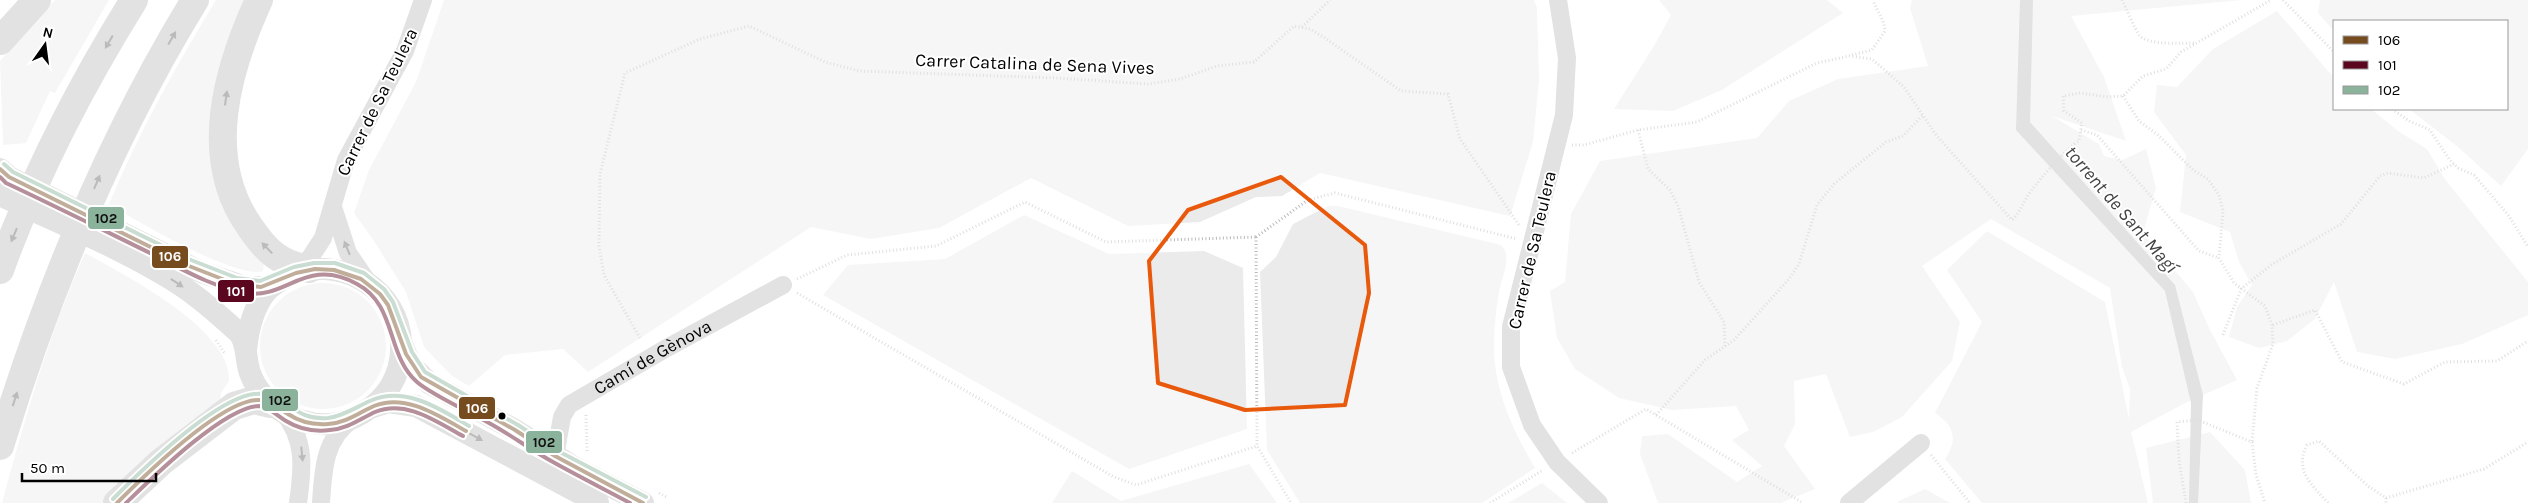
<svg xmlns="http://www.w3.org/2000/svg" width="2528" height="503" font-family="Karla,sans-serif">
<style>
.green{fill:#ebebeb}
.water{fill:#bebebe}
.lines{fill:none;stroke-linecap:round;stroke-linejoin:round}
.path{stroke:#b9b9b9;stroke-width:3;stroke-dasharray:1 2.5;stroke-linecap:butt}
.minor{stroke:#bebebe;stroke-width:18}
.tertiary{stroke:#bebebe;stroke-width:22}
.motorway{stroke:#bebebe;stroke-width:28}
.bus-1-casing{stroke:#fff;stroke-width:8}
.bus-2-casing{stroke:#fff;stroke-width:8}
.bus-3-casing{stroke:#fff;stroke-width:8}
.bus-1{stroke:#764c1f;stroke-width:4}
.bus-2{stroke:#5c0720;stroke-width:4}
.bus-3{stroke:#8bb39b;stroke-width:4}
.oneway{fill:#686868}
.marked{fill:none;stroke:#e8590c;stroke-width:4;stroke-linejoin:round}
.bus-dot{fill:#000;stroke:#fff;stroke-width:2}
.labels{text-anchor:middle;stroke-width:4;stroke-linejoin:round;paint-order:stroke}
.street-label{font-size:18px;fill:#000;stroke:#fff}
.water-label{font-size:19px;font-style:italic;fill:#434343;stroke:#fff}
.line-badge{stroke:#fff;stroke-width:2}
.badge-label{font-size:14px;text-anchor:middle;font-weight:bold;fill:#fff}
.pale-badge-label{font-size:14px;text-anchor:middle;font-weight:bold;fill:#111}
</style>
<rect width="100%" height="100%" fill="#fff"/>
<!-- green -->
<path class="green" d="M55,0h54l-54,93 -5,-2 -24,52 -23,2 -3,-84z
M216,0h33l-25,63 18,175 22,26 -1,7c-26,9 -128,-51 -154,-67 30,-72 67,-138 107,-204z
M444,0h1090l3,8 2,72 -6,62 -23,74 -190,-43 -38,23 -26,1 -56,25 -72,4 -97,-48 -92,50 -68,11 -60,-12 -223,145 -25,-23 -58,6 -36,31 -17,-10 -28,-29 -18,-55 -32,-51 -20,-28 15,-43 47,-88z
M1659,0h168l16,13 -121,77 -49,21 -59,-2 40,-63 17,-31z
M1912,0h330l-171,16 33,61 22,64 -74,-25 47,28 5,12 18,4 24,-11 10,39 -13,45 50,59 17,38 27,50 -50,22 -56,30 17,71h-166l-37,-44c13,-19 10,-33 -10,-46l47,-91 -35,-52 40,-39 118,71 24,117 1,-30 -8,-22 -12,-79 -119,-69 -69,47 38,56 -8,39 -50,56 -29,15 -23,5 -24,-63 -32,7 1,43 -11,22 31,43 -34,14h-123l-18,-49 2,-18 26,-2 69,48 25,-16 -30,-26 17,-10 -13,-24 -64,4 -53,-12 -44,-29 -18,-31 -7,-47 15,-9 6,-68 29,-53 157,-23 32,-37 49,-22 90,-13 -18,-58z
M2320,0h208v149l-27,37 -43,-39 -49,-38h98v-88h-173v10l-16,-18z
M2277,11l50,59 7,6v33h37l27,22 29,18 17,29 84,104v33l-66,29 -67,15 -38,-7 -23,-70 -19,37 -28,22 -28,7 -30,-11 8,-30 15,-22 -13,-23 -9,-30 -50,-20 6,-57 -32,-43 3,-27 20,2 36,-38z
M1328,206h10l163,39c2,3 5,6 5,10 2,12 -5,25 -7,37 -3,17 -5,37 -5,54 0,45 19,84 41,122l-53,35h-182l-33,-53 -7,-178 16,-15 17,-33z
M1024,215l85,39 95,-3 39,17 4,161 -118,40 -306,-174 25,-30 97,-6z
M85,253c38,21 148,77 144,128l-8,12 -1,9 -117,101h-101c23,-84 47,-170 83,-250z
M260 346a63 63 0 1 1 126 0a63 63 0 1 1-126 0Z
M2210,432l35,38 6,33h-98l-7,-55z
M1249,464l28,39h-225l20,-32 49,30z
M1542,483l25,20h-59z
M1925,489l25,14h-53l2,-2z"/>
<!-- water -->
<path class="water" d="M2020,0h13l-3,122 145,163 28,110 -5,108h-9l2,-100 -26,-112 -149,-161z"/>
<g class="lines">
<!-- path -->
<path class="path" d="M2122,0c3,6 14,31 17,35 9,11 44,8 57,8
M2283,0l51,52
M1302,27l28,-27
M1852,55l20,-5 13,-19c-1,-13 -8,-19 -12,-31
M2123,96l16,25 19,14 35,35 15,9 11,16 4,16 -4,47 15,25 31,23 7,19 1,19 -16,44 -5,54
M2392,109l17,12 21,9 19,29 9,9 16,7 35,41 19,31
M1638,130l10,39 22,21 8,16 21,76 25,40 1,24
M2081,130l16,5 102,116 20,7
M1572,145h12l54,-15 59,-8 120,-59 32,-7 23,3 32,28 32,48 76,85c10,-10 12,-21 20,-30 8,-11 36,-44 47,-49l3,-18 -18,-12 -1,-15 17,-3 28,4 15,-1 20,-20 23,-7 15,-17 90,-52
M1256,237l52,-37 27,-7 182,46
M1256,237l1,209 34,57
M797,279l50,-24 89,-9 89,-44 81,40 150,-5
M797,293l317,184 22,8 121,-39
M2273,325l42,-15 27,52 62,22 41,-22 52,-1 31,-20
M2223,335l18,-46 30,-24 70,-41 39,-48 8,-3 36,5 30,-14
M640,338l-36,-63 -5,-29 1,-72 25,-101 75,-34 49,-13 76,36 34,9 198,7 91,6 32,-5 37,-13 37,-4 40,-36 16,3 15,9 76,53 47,3 12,45 59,86
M216,340l9,14
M586,415l1,36
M1656,415l49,-55 29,-20 55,-61 10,-15 18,-59 17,-21 52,-42 17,-6 20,-21
M1572,453l74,-44 157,94
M1931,455l39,48
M659,493l9,5
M2386,498v5
M1490,503l53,-33
M2186,503l-7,-43 -2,-38 21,-2 54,22 4,33 9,28
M2328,503c-17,-19 -34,-33 -21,-58l12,-4 49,45 18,12 98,-29 44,-27"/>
<!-- minor -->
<g class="minor">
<path d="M1558,0l9,58 -3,57 -53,212v40l21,58 25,37 42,41"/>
<path d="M333,207l15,46 22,32"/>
<path d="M294,271l16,-13 13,-20 23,-78 59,-109 18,-51"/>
<path d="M282,411c24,28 21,57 16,92"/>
<path id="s1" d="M555,456l7,-39 7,-12 96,-56 118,-64"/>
<path d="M321,503c2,-32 3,-65 32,-84"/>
<path d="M1849,503l72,-60"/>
</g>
<!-- tertiary -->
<path class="tertiary" d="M0,169l9,8 192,95 44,15h21l9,-3
M0,195c56,27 122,53 174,86 24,15 45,34 65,52 9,12 6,26 11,40 12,32 47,54 81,51 22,-2 47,-18 59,-37 10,-16 13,-35 10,-54 -9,-50 -65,-78 -111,-57 -8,4 -18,10 -24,17 -12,16 -17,37 -19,57
M401,342l9,22 19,19 86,47 62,39 66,34
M370,408l18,-6 28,4 182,97"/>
<!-- motorway -->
<path class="motorway" d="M259,0c-32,70 -58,158 -9,227 16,24 30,37 59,42
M0,41l37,-41
M0,270c34,-94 81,-185 134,-270
M0,446c48,-157 109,-306 195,-446
M117,503l44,-41 73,-56 20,-6 17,4"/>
<defs>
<path id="bus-1" d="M0,169l9,8 180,89 46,18 26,3 35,-14 19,-4 19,1 27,9 19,15 8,11 18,49 15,23 94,53 40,26 88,47
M117,503c26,-26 107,-106 144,-103 10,1 18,9 27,14 12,8 26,11 40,10 18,-1 30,-11 46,-18 32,-13 65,10 92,25"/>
<path id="bus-2" d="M0,177l6,6c49,23 97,47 146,71 30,15 60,33 94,39 40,7 60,-37 111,-9 40,21 29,71 60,98 15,13 53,30 72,41 22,12 42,27 64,39 25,14 51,27 77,41
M126,503c25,-24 99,-97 133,-97 10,1 19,10 27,15 13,8 29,11 44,9 17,-1 30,-11 45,-18 31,-13 62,10 88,24"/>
<path id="bus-3" d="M4,164l9,8 178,88 46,18 23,3 34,-14 20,-4h21l29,10 20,16 9,13 19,50 13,20 93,53 40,26 88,46
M113,499c27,-27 111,-110 149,-105 26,4 34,27 66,24 16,-2 28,-11 42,-17 35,-16 70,8 99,25"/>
</defs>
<!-- bus-1 casing -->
<use href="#bus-1" class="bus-1-casing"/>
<!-- bus-2 casing -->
<use href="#bus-2" class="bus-2-casing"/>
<!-- bus-3 casing -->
<use href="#bus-3" class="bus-3-casing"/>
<!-- bus-1 -->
<use href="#bus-1" class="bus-1"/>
<!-- bus-2 -->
<use href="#bus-2" class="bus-2"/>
<!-- bus-3 -->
<use href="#bus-3" class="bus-3"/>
</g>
<!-- one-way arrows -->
<defs><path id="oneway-solid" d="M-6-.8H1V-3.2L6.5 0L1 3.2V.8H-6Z" transform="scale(1.25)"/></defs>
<g class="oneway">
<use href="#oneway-solid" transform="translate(172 38) rotate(-60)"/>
<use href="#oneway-solid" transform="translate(109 42) rotate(120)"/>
<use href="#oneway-solid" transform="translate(226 98) rotate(-82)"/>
<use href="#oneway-solid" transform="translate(97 182) rotate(-67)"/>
<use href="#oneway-solid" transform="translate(14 235) rotate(113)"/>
<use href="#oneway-solid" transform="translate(267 248) rotate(-134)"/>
<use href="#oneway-solid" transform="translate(347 248) rotate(-112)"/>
<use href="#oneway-solid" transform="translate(177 283) rotate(34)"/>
<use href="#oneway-solid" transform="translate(15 399) rotate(-72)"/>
<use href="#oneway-solid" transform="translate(476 437) rotate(29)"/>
<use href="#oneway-solid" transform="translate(302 454) rotate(84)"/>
</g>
<!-- marked area -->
<path d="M0 0H2528V503H0ZM1281,177l84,68 4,48 -24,112 -100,5 -87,-27 -9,-122 39,-51z" fill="#fff" fill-opacity=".55" fill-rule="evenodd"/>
<path class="marked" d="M1281,177l84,68 4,48 -24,112 -100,5 -87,-27 -9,-122 39,-51z"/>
<!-- markers -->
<circle class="bus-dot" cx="502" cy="416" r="4.5"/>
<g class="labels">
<!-- street labels -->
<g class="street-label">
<text transform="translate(1035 64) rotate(2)" y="6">Carrer Catalina de Sena Vives</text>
<text transform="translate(377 102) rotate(-64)" y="6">Carrer de Sa Teulera</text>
<text transform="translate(1532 250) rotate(-77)" y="6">Carrer de Sa Teulera</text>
<text dy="6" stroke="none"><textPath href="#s1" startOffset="150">Camí de Gènova</textPath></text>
</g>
<!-- water labels -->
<g class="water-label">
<text transform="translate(2122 209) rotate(49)" y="7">torrent de Sant Magí</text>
</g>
</g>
<g class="line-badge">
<rect x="87" y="206" width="38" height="24" rx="5" fill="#8bb39b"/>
<rect x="151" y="245" width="38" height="24" rx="5" fill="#764c1f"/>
<rect x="217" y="279" width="38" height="24" rx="5" fill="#5c0720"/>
<rect x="261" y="388" width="38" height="24" rx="5" fill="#8bb39b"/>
<rect x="458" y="396" width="38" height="24" rx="5" fill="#764c1f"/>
<rect x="525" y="430" width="38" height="24" rx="5" fill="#8bb39b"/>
</g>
<g class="badge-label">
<text x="170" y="261">106</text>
<text x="236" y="296">101</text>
<text x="477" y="413">106</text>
</g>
<g class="pale-badge-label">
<text x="106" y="223">102</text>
<text x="280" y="405">102</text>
<text x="544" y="447">102</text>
</g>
<!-- legend -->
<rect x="2333" y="20" width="175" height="90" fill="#ffffff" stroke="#999999"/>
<rect x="2343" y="36" width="25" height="8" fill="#764c1f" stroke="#999999"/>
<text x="2378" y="45" font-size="15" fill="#000000">106</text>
<rect x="2343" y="61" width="25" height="8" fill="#5c0720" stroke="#999999"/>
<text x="2378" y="70" font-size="15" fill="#000000">101</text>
<rect x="2343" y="86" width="25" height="8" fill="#8bb39b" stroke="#999999"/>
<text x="2378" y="95" font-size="15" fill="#000000">102</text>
<!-- north arrow -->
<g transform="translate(45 45) rotate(14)" stroke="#ffffff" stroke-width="4" paint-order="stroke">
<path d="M0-4L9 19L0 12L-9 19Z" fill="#000000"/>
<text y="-8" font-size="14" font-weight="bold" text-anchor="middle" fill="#000000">N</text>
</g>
<!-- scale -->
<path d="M22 473v8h134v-8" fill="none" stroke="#000000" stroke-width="2.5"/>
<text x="30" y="473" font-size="15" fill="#000000" stroke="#ffffff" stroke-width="4" paint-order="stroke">50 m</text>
</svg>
